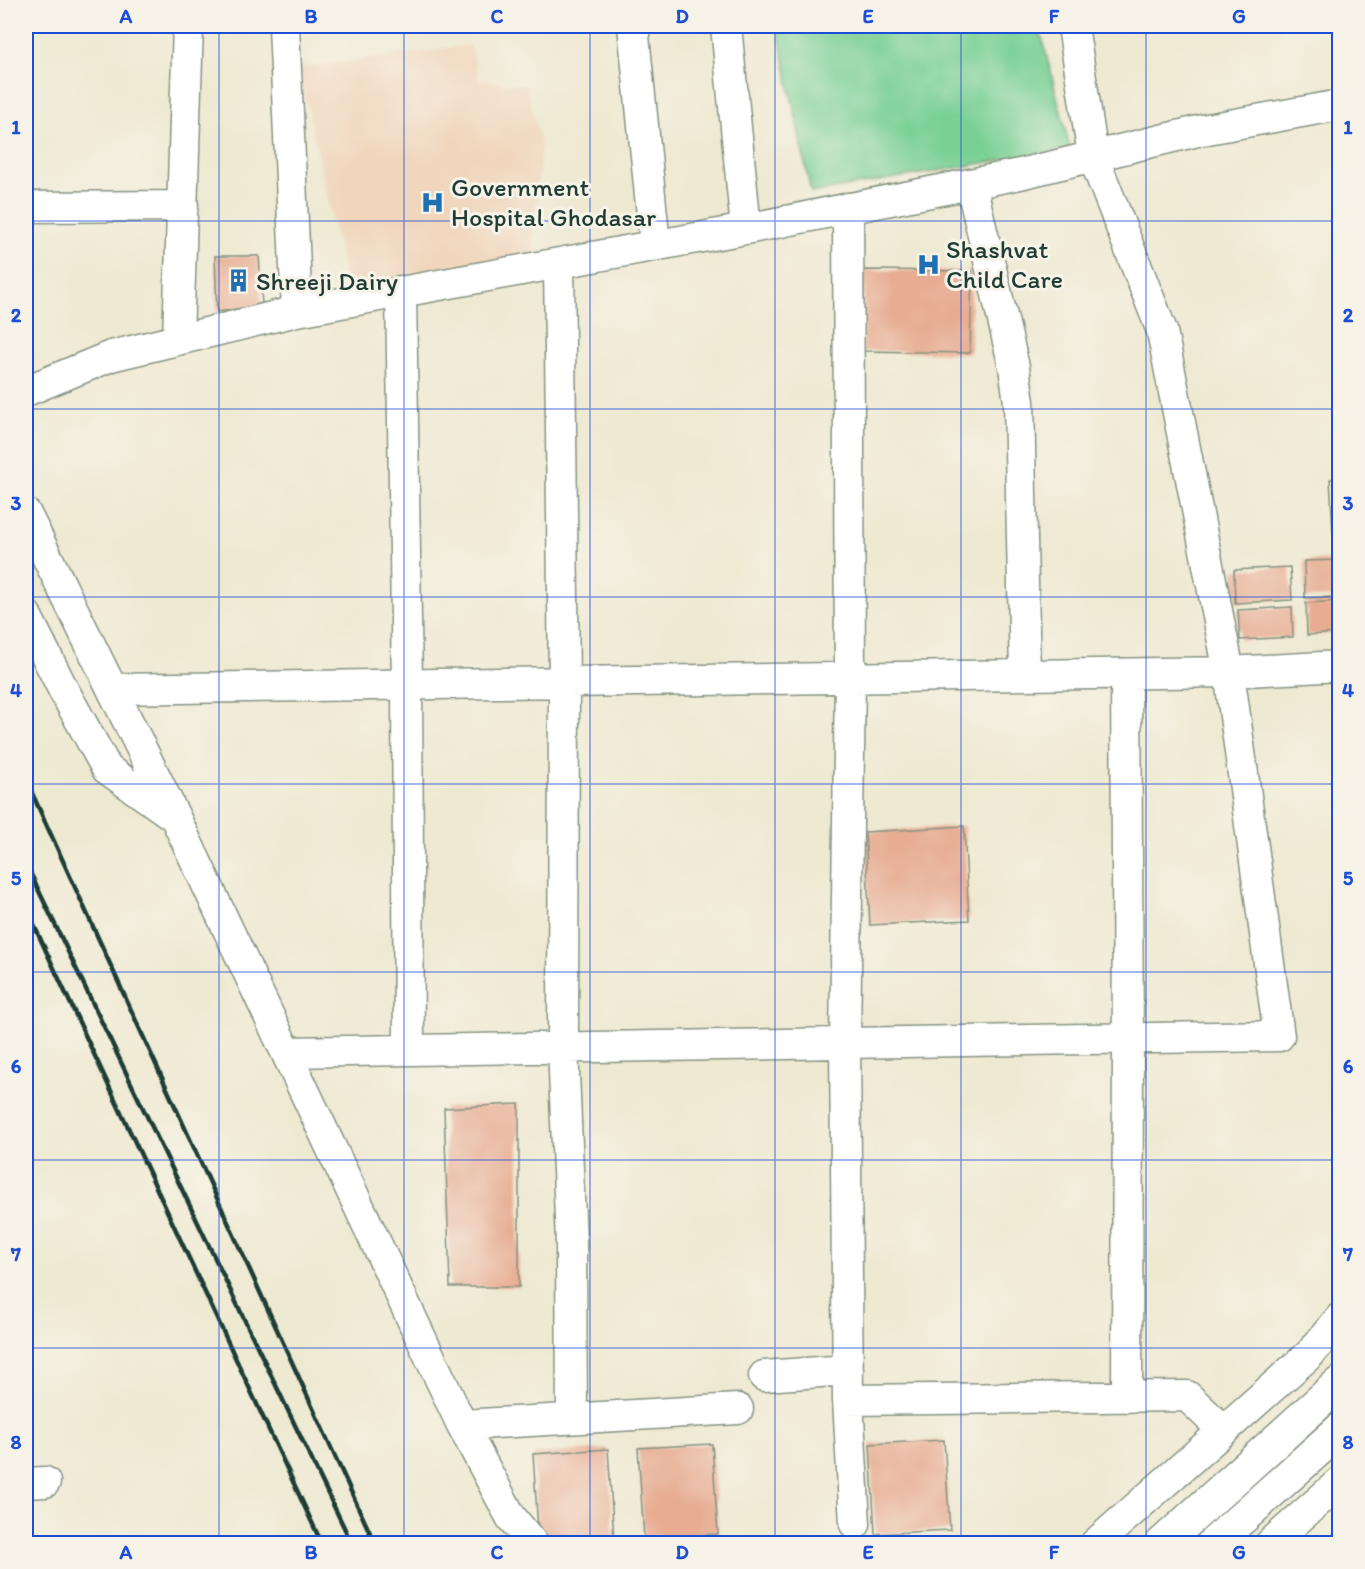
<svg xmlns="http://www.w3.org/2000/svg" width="1365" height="1569" font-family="Itim,sans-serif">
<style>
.built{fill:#f0d6bc}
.green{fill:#79d095;stroke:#4c8664;stroke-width:1.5}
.building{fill:#e7ac92}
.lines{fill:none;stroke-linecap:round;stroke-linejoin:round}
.minor-casing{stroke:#869382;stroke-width:33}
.major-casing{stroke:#869382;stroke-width:36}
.minor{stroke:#fff;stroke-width:30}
.major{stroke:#fff;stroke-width:33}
.rail{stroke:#1f3d34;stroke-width:4.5}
.grid{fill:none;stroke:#1d4ed8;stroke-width:1.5;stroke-opacity:0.55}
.labels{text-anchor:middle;stroke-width:6;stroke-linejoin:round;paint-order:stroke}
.poi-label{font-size:26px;fill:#1f3d34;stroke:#f7f3e8;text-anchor:start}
.neatline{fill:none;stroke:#1d4ed8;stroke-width:2}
.grid-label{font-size:20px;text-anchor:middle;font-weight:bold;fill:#1d4ed8}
</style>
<rect width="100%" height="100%" fill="#f7f3e8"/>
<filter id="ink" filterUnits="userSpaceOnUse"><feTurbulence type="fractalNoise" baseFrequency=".0167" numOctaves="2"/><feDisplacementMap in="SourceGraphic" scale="12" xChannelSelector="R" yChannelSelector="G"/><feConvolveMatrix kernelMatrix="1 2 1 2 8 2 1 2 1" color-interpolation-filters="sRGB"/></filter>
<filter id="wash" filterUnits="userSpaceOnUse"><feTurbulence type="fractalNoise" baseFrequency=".008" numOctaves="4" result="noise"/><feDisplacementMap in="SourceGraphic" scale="24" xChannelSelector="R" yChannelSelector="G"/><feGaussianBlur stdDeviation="1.35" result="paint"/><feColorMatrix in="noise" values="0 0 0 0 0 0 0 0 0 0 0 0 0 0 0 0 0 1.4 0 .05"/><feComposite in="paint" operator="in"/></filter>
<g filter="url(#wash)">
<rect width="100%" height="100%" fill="#eee9d1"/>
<!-- built -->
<path class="built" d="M471,45l8,35 47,6 15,58 -9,117 -184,31 -49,-224z"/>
<!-- green -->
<path class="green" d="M777,26h262l31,122 -259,45z"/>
<g id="blocks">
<!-- building -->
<path class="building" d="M215,256h44l3,49 -45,7z
M864,270l108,1 -2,82 -107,-2z
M1330,479h10v54l-7,1z
M1340,560v37l-35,1 -1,-37z
M1290,567l2,33 -57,3 -1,-33z
M1340,601v32l-33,2 -1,-32z
M1292,607l1,30 -53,3 -2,-30z
M964,826l5,94 -99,5 -5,-93z
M519,1104v183h-69l-6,-179z
M944,1440l6,90 -75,4 -5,-90z
M712,1444l6,90 -74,4 -6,-90z
M608,1449l6,90 -75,5 -6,-90z"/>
</g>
</g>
<g filter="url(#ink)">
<use href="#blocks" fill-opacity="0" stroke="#869382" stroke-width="1.5"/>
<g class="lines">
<defs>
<path id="minor" d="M284,26l13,285
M633,26l22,219
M726,26l20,203
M971,184l43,183 5,35 6,273
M26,207l157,-1
M848,208l2,470 -5,365 3,357 7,124
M559,263l5,419 -1,365 8,197 1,174
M401,291l6,394 2,365
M178,339l10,-313
M26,391l85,-35 186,-45 449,-82 274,-55 182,-44 138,-25
M26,514l149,303 287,608 49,92 22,27
M26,615l38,76 43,78 65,46
M1126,674l2,365 -1,358
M112,689l1117,-17 111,-6
M286,1052l993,-16 -50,-364 -67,-341 -69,-175 -20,-130
M764,1376l84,-6
M848,1400l339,-4 36,34
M462,1425l276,-16
M26,1483l19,-1
M1095,1544l215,-190 30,-36
M1270,1544l70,-62"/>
<path id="major" d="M1162,1544l178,-161
M1213,1544l127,-114"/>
</defs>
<!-- minor casing -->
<use href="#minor" class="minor-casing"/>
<!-- major casing -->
<use href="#major" class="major-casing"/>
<!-- minor -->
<use href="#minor" class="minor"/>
<!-- major -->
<use href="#major" class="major"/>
<!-- rail -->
<path class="rail" d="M26,780l349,764
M26,864l326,680
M26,908l296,636"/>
</g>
</g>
<!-- grid -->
<path class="grid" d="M219,26v1518M404,26v1518M590,26v1518M775,26v1518M961,26v1518M1146,26v1518M26,221h1314M26,409h1314M26,597h1314M26,784h1314M26,972h1314M26,1160h1314M26,1348h1314"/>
<!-- icons -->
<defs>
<symbol id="hospital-bare" viewBox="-9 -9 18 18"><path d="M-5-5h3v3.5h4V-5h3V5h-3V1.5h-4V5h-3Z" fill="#1f6fb2" stroke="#f7f3e8" stroke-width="2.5" paint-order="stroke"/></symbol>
<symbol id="building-bare" viewBox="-9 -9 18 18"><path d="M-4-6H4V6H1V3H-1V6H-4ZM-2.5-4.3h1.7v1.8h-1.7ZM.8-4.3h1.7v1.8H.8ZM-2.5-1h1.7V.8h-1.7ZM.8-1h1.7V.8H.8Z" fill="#1f6fb2" stroke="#f7f3e8" stroke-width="2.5" paint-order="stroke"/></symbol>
</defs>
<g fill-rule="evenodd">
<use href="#hospital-bare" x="416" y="186" width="33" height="33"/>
<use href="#hospital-bare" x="912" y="248" width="33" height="33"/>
<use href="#building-bare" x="222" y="264" width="33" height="33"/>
</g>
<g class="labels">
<!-- poi labels -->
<g class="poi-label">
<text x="451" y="196">Government<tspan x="451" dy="30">Hospital Ghodasar</tspan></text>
<text x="946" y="258">Shashvat<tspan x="946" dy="30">Child Care</tspan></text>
<text x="256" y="290">Shreeji Dairy</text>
</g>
</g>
<!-- margin -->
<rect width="1365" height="1569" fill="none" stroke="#f7f3e8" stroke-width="66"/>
<rect x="33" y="33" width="1299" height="1503" class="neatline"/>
<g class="grid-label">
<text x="126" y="23">A</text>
<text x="311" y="23">B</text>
<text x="497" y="23">C</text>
<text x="682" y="23">D</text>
<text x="868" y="23">E</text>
<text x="1054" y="23">F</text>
<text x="1239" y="23">G</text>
<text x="16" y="134">1</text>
<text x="1348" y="134">1</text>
<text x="16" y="322">2</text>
<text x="1348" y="322">2</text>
<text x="16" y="510">3</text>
<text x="1348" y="510">3</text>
<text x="16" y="697">4</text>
<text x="1348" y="697">4</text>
<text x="16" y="885">5</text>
<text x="1348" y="885">5</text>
<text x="16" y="1073">6</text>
<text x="1348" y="1073">6</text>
<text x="16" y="1261">7</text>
<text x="1348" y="1261">7</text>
<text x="16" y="1449">8</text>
<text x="1348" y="1449">8</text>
<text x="126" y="1559">A</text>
<text x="311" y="1559">B</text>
<text x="497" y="1559">C</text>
<text x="682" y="1559">D</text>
<text x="868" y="1559">E</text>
<text x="1054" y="1559">F</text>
<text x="1239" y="1559">G</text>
</g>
</svg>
